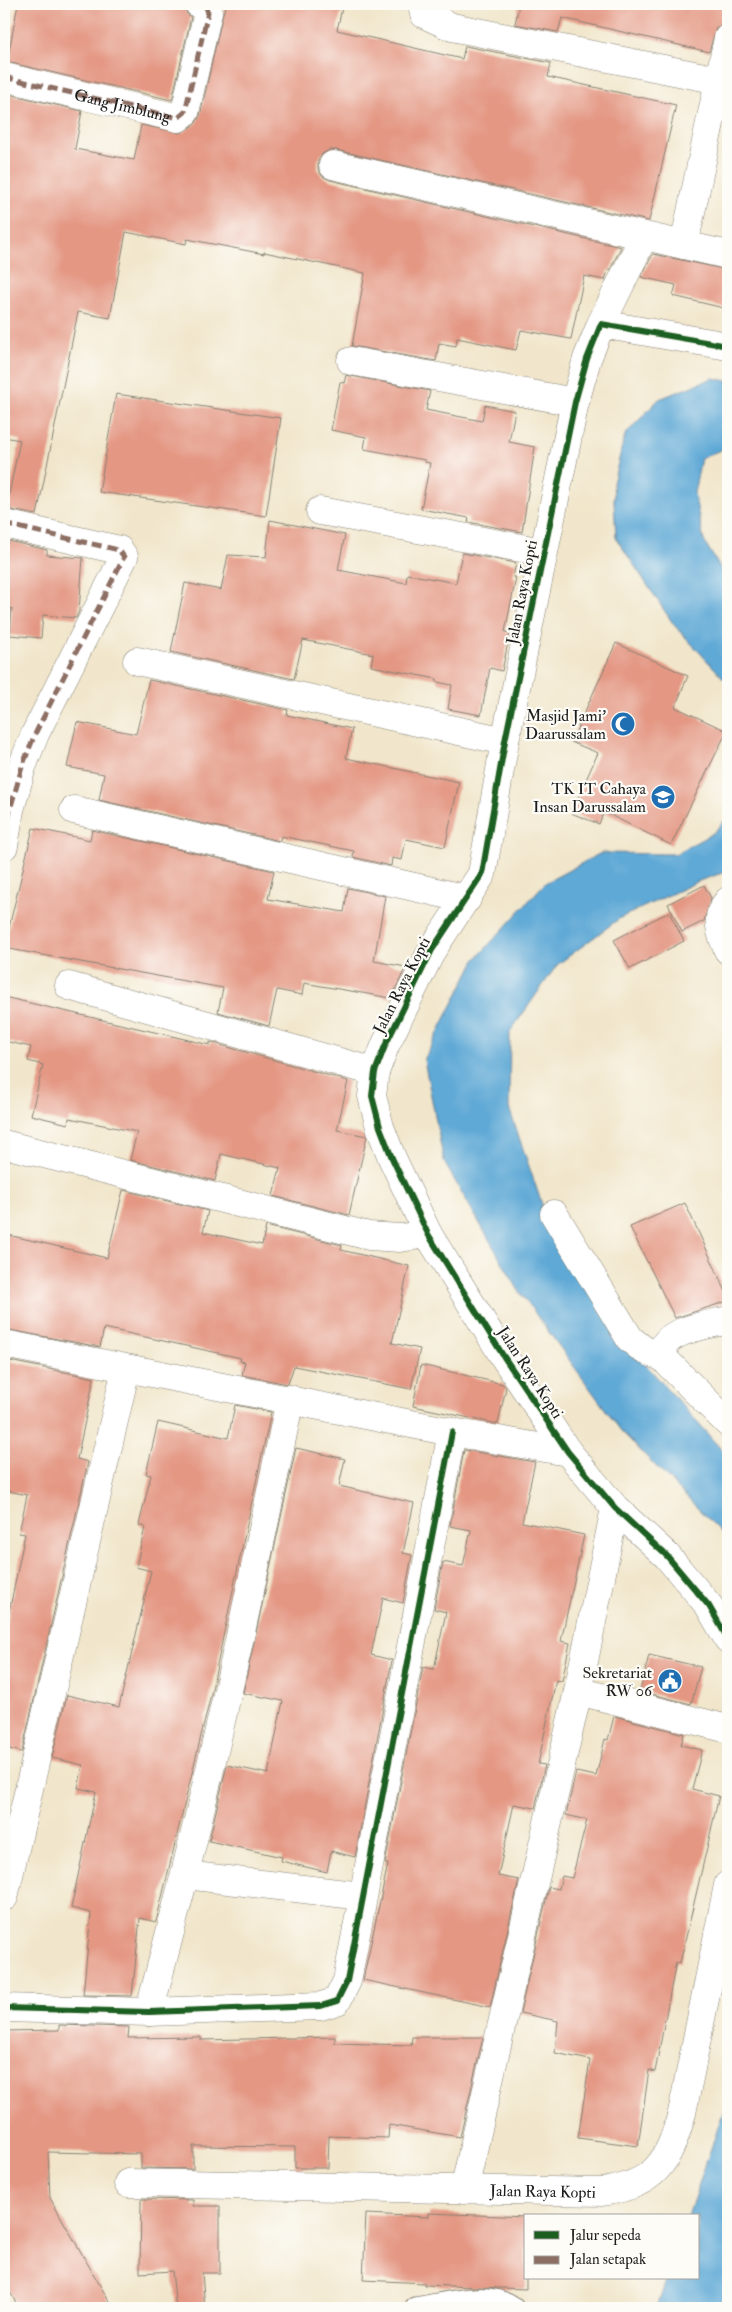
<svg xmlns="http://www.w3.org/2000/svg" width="732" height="2312" font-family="'IM FELL Double Pica',serif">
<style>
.water{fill:#5ea9d6;stroke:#3d6279}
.building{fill:#e49884}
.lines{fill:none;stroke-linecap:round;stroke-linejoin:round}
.service-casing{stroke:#868174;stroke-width:23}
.minor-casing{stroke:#868174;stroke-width:29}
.service{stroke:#fff;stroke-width:21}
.minor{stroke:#fff;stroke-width:28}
.quiet{stroke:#8d6e63;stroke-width:5;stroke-dasharray:10 5;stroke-linecap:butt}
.cycleway-casing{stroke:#fdfcf7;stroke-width:9}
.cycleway{stroke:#1b5e20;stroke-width:6}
.labels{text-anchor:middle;stroke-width:4.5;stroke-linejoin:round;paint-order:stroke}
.street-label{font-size:16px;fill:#1c1c1c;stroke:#fdfcf7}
.poi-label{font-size:16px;fill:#1c1c1c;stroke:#fdfcf7;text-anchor:end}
</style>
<rect width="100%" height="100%" fill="#fdfcf7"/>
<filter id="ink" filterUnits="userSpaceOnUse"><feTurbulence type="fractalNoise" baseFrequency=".02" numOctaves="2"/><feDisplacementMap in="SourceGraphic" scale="10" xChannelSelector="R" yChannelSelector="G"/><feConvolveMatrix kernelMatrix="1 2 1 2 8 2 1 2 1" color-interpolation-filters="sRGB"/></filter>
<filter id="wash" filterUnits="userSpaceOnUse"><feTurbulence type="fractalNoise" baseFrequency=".0096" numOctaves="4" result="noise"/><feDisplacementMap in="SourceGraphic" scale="20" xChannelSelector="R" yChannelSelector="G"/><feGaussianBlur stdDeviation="1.12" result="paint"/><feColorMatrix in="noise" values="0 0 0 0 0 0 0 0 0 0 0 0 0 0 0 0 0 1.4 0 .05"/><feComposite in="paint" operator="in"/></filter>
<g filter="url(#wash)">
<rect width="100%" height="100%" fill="#f1e6cb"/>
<!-- water -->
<path class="water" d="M713,378l15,3v66l-27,11 -7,35 10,48 24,40v102l-54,-58 -58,-87 -3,-55 12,-48 34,-36z
M728,817v54l-29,10 -79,37 -63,47 -47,67 -1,76 36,105 71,118 112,126v82l-107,-108 -102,-140 -75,-129 -20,-102 51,-100 70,-77 56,-30 74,1 38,-21z
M728,2098v210h-71l10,-30h31v-62h-10z"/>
<g id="blocks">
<!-- building -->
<path class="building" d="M18,4l166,1 3,9 4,3 -19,83 -165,-38z
M227,4h116l-6,26 125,29 3,-13 86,17 -3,14 128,28 -27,116 -313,-71h-7l-7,4 -4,7v8l4,7 8,4 291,67 -11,23h-2l-3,10 -21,-4 -13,63 -50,-9 -5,20 -59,-12 -1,8 -17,-3 -3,18 -84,-15 13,-73 -101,-21v2l-77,-15 -1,5 -60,-12 -16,86 -32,-6 -41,203 -31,-6 14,-69 -16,-3v-344l78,18 -7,38 59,11 7,-35 40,8 14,-9 5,-8 23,-103z
M519,4h209v19l-12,5 -7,24 -147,-34 -4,14 -43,-8z
M653,254l75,16v39l-55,-13 3,-11 -35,-8z
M346,375l84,16 -4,19 56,11 3,-16 30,6 -6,31 26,5 -13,85 -54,-10 1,-4 -48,-9 9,-46 -5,-1v-2l-61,-11 2,-12 -35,-7 9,-48 4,1z
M116,394l165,24 -15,98 -167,-24z
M270,520l75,15 -7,35 68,13 1,-9 49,9 6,-30 54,10 -3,14 3,1 -11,54 5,1 -8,38 -12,-3 -9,47 -33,-6 4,-24 -15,-3v-3l-66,-13 2,-12 -70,-14 -9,39 -123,-27 14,-69 36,7 7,-35 38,2z
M4,540l43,10v5l36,3 -4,53 -3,7 -33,-3 -2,23 -31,-3 2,-27 -8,-1z
M616,643l72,33 -13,31 52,24 -56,114 -67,-33 -5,12 -28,-11 27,-60 -27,-11z
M149,680l139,30 -1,5 65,14 -6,29 113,24 -14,65 -39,-8 -4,21 -10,-2 -1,8 -38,-9 1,-6 -73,-15 -1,5 -181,-41 5,-26 -37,-7 10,-45 59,12z
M33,828l57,12 2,-10 182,41 -6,28 76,13 4,-24 37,8 -11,65 32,6 -15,31 -87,-15 -2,12 -25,-5 -8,36 -51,-14 5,-24 -219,-40z
M704,885l7,13 -7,23 -22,11 -14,-28z
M669,912l15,29 -54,28 -16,-29z
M4,997l206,48v-3l138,39 -11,49 30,6 -18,79 -76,-19 7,-28 -59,-14 -6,27 -85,-21 7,-28 -68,-14 -1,6 -37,-9 12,-50 -15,-4 3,-14 -27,-6z
M123,1190l85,21 -5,21 59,13 4,-19 76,19 -1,5 68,16 -17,77 28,6 -9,40 -117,-23 -6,18 -46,-9 3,-13 -5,-1 1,-3 -137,-30 -4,19 -96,-18v-95l103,24z
M685,1203l43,93v5l-53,17 -45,-91z
M4,1360l90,18 -17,81 11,3 -66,290 -18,-4v-111l21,-103 -6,-1 8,-38 -23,-5z
M421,1365l82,19 3,4 -8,36 -85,-18z
M235,1405l36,7 -62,291 -53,219 -16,-4 -8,78 -49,-1 8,-82 -20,-5 25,-116 -18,-4 5,-23 -31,-7 15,-63 52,12 32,-136 -15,-4 9,-40 -6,-2 12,-50 -5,-1 12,-52 70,16z
M296,1448l49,11 -6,27 75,17 -11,50 9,2 -9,48 -20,-5 -12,57 21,5 -37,197 -24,-6 -4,21 -46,-11 1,-4 -73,-16 18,-76 41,9 15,-73 -40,-8z
M464,1450l71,12 -13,60 62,13 -23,106 9,2 -8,38 -6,-1 -18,84 7,1 -10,43 -21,-4 -16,72 21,4 -29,127 -127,-27 25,-116h-3l38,-197 11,2 12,-57 -12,-3 9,-47 20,4 8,-36 -21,-4z
M649,1655l52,12 -10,37 -51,-13z
M614,1716l70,18 -3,11 21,5 -10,39 27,7 -39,167 -4,-1 -21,110 -6,-2 -11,76 -60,-8 12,-78 -35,-7 3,-32 -38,-8 29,-126 10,2 3,-13 10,2 15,-58 -21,-5 10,-43 20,4 9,-37 3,1z
M59,2025l70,2 -1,11 73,-1v3l134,-3v6l76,2 1,-8h71l-23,100 -71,-12 -1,13 -59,-2 -1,32h-33v-21l-102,-1v23l-52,-1v-14l-93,-2 2,46 63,110h-94l-15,-26v-251l55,-1z
M141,2199l52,1v6h27v67h-18l3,35h-29l-4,-37 -32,2z
M428,2213l98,4v72l-101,-4v-2l-62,-3 3,-66 62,3z"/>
</g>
</g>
<g filter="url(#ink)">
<use href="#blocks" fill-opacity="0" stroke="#868174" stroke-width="1"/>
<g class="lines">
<defs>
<path id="service" d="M415,2308c29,-4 72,-19 98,0"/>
<g id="minor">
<path d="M422,4l2,10 28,13 267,53"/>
<path id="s1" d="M4,77l174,41 7,-6 23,-100 -3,-6 -6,-2"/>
<path d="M333,165l395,90"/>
<path d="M684,245l44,-207"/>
<path d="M601,324l43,-88"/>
<path d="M728,346l-127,-22 -14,35 -12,43 -70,339 -23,133 -50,76 -47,96 -10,26 -3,24 8,31 12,31 36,76 76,123 64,95 47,56 52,48 42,50 19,33"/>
<path d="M351,361l224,41"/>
<path d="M320,511l223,41"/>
<path d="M4,524l115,26 5,7 -89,177 -13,33 -12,43 -6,36"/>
<path d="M137,661l368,80"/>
<path d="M74,810l393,89"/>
<path d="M728,901c-14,15 -8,32 0,49"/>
<path d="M69,986l306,86"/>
<path d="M4,1144l365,92 31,2 28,-4"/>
<path d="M554,1214l76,125 14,11 20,8"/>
<path d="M728,1320c-18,5 -83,12 -60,43l60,60"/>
<path d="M4,1344l448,88 116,20"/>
<path d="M578,1691l150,38"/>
<path d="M186,1875l176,21"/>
<path d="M4,1897l122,-528"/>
<path d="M4,2008l145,4 172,-6 16,-5 10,-20 105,-549"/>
<path d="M149,2012c55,-203 99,-407 141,-613"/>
<path id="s2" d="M128,2183l474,9c54,-8 66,-29 80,-79l46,-228"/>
<path d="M464,2190l114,-499 37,-183"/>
</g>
</defs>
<!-- service casing -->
<use href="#service" class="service-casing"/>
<!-- minor casing -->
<use href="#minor" class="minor-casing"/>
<!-- service -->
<use href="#service" class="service"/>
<!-- minor -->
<use href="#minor" class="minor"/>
<!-- quiet -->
<path class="quiet" d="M4,77l174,41 7,-6 23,-100 -3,-6 -6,-2
M4,524l115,26 5,7 -89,177 -13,33 -12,43 -6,36"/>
<defs>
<path id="cycleway" d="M728,346l-127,-22 -14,35 -12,43 -70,339 -23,133 -50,76 -47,96 -10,26 -3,24 8,31 12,31 36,76 76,123 64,95 47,56 52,48 42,50 19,33
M4,2008l145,4 172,-6 16,-5 10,-20 105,-549"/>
</defs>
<!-- cycleway casing -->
<use href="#cycleway" class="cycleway-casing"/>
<!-- cycleway -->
<use href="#cycleway" class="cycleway"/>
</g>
</g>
<!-- icons -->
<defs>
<symbol id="mosque-disc" viewBox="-11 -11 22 22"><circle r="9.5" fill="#1f6fb2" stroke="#fdfcf7"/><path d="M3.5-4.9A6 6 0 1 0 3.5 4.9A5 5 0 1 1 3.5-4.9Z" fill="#fff"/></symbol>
<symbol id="school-disc" viewBox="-11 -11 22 22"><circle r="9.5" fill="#1f6fb2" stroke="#fdfcf7"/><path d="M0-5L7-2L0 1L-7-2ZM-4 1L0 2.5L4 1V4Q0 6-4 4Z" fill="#fff"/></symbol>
<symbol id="civic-disc" viewBox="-11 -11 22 22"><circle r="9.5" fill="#1f6fb2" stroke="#fdfcf7"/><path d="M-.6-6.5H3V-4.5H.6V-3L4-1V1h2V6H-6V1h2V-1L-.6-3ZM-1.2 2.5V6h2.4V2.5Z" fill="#fff"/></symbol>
</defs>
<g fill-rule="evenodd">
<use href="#mosque-disc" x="609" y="710" width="28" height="28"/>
<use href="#school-disc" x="649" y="783" width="28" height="28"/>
<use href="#civic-disc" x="656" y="1667" width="28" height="28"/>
</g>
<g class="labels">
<!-- street labels -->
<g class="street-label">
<text dy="6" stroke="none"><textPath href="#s1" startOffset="122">Gang Jimblung</textPath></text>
<text transform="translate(521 592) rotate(-79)" y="6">Jalan Raya Kopti</text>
<text transform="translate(401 985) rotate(-63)" y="6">Jalan Raya Kopti</text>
<text transform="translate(531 1372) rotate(57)" y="6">Jalan Raya Kopti</text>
<text dy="6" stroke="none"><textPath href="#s2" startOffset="415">Jalan Raya Kopti</textPath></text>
</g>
<!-- poi labels -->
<g class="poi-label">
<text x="606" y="721">Masjid Jami'<tspan x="606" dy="18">Daarussalam</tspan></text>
<text x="646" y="794">TK IT Cahaya<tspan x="646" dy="18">Insan Darussalam</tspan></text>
<text x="652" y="1678">Sekretariat<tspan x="652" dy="18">RW 06</tspan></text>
</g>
</g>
<!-- margin -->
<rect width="732" height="2312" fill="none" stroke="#fdfcf7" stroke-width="20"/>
<!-- legend -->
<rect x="524" y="2214" width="175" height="65" fill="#fdfcf7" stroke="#a3a29f"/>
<rect x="534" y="2231" width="25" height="8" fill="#1b5e20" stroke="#a3a29f"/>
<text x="570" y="2240" font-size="15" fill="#1c1c1c">Jalur sepeda</text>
<rect x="534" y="2256" width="25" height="8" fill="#8d6e63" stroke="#a3a29f"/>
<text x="570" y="2264" font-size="15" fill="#1c1c1c">Jalan setapak</text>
</svg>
